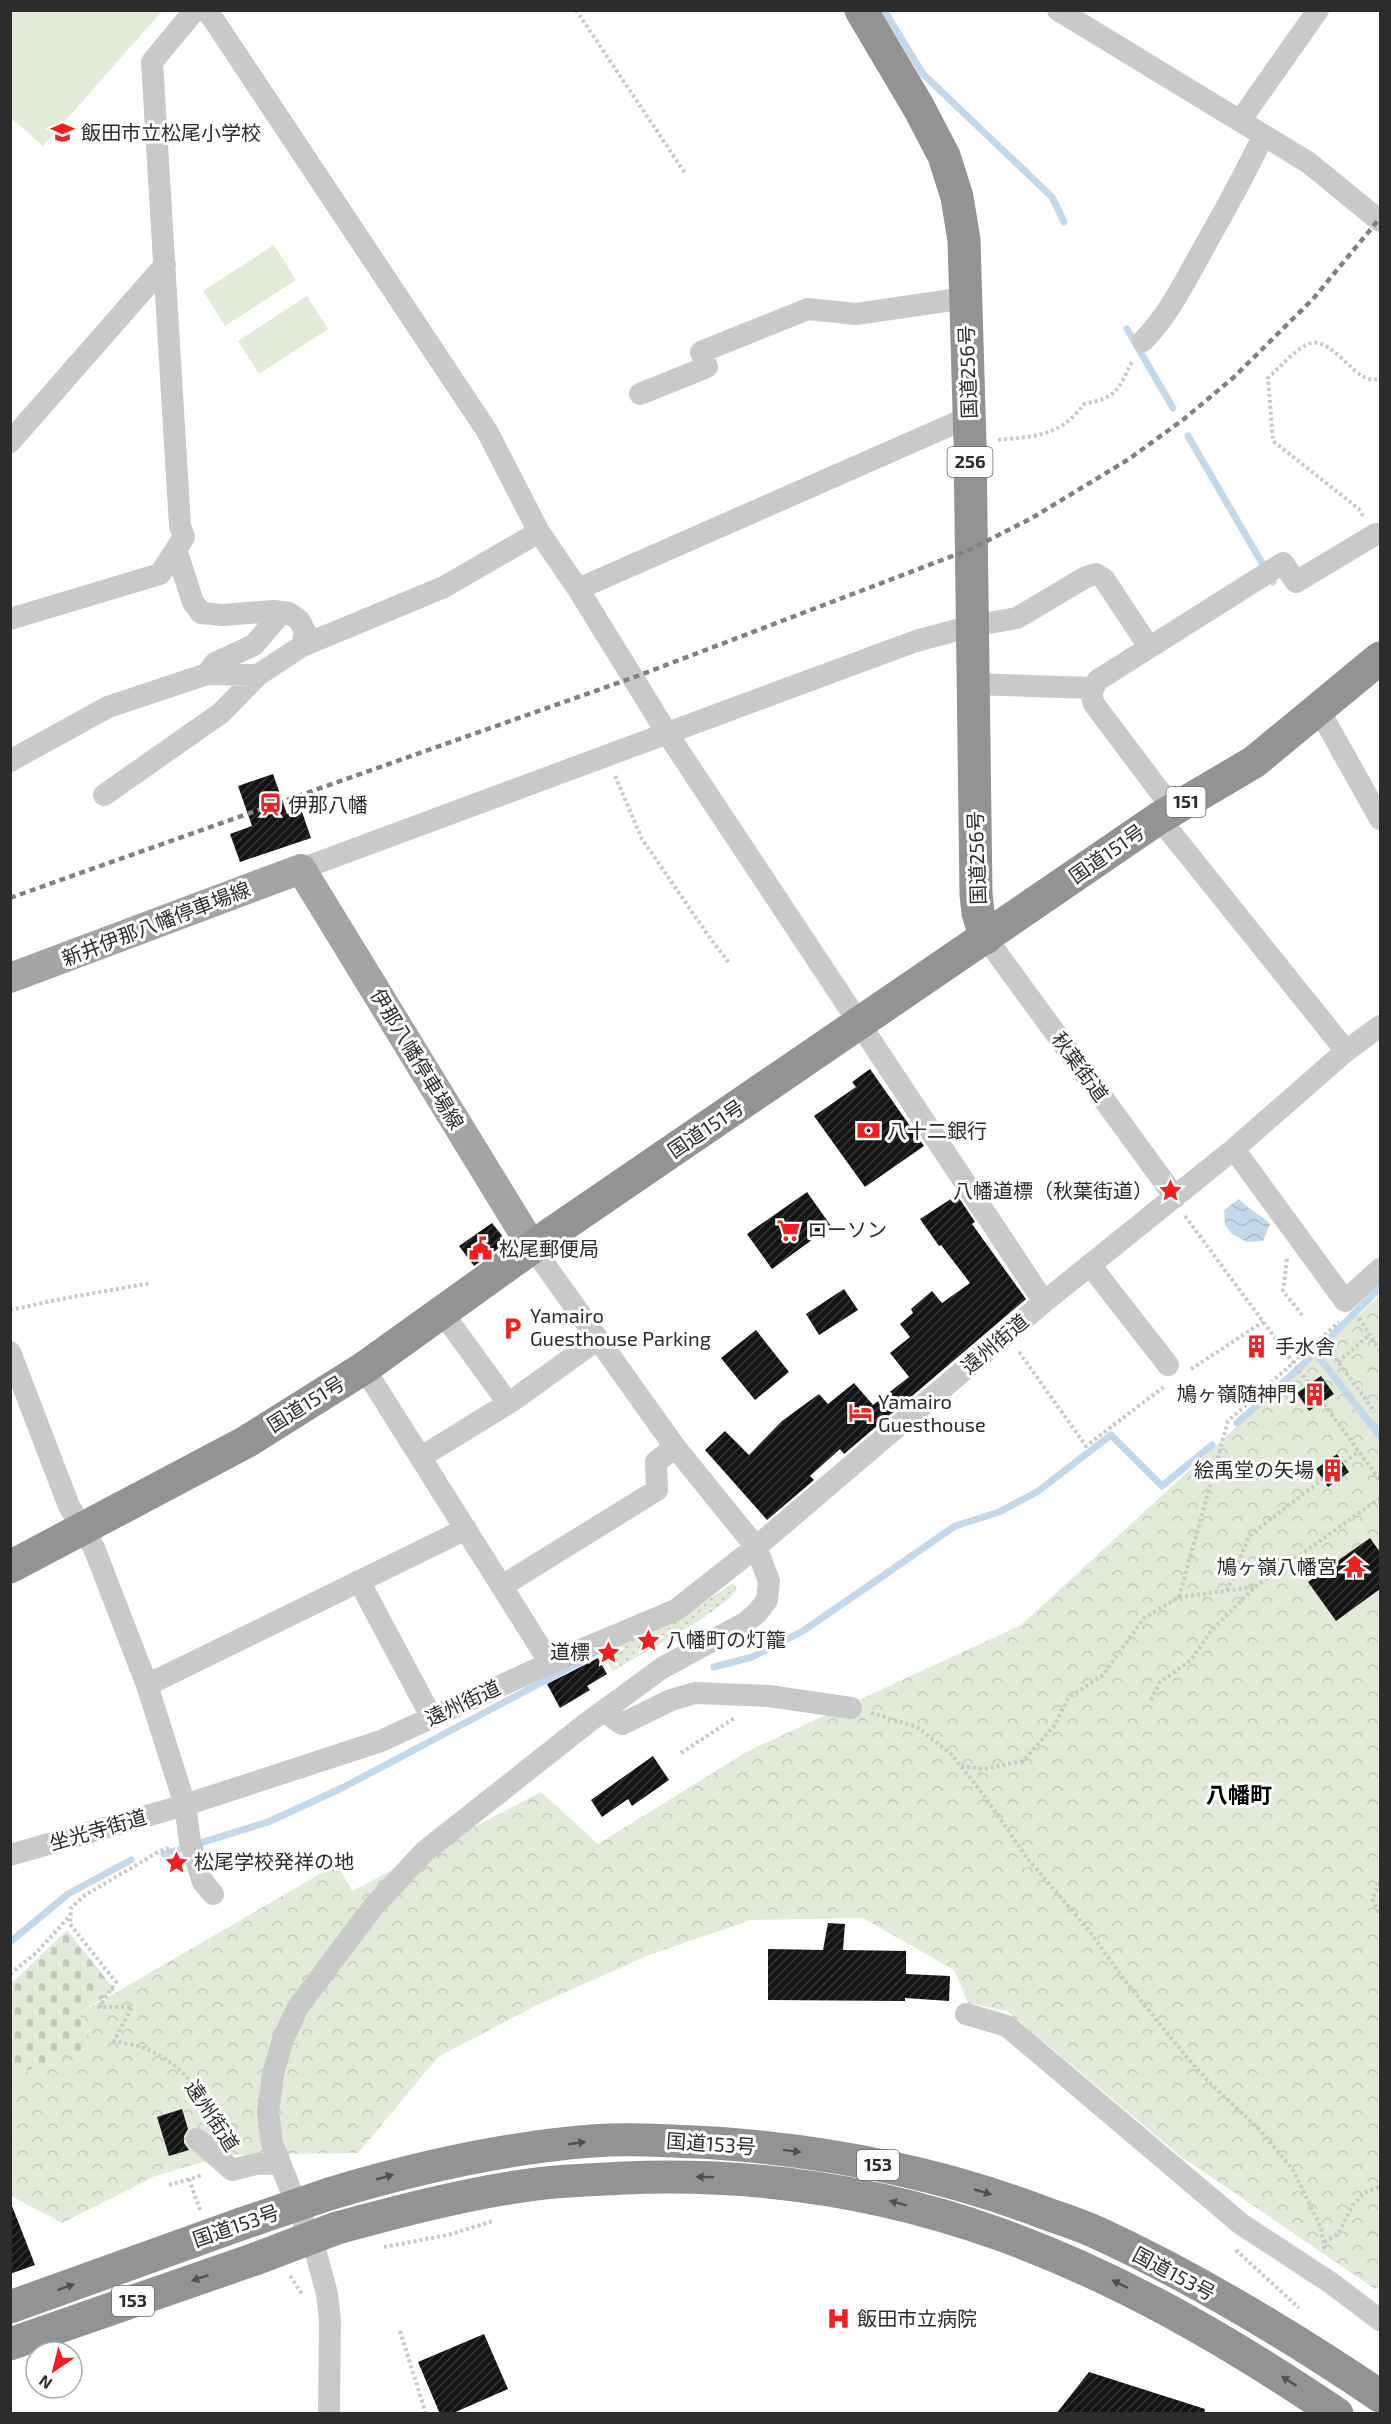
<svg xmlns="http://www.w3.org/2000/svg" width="1391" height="2424" font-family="'Exo 2','Noto Sans JP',sans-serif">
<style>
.grass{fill:#e1ebd7}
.forest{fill:url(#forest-crowns)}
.cemetery{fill:url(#cemetery-stones)}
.park{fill:url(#park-dots)}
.water{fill:url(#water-waves)}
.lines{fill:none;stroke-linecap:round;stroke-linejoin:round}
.stream{stroke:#c2d9ed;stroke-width:7}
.building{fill:url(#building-hatch)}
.path{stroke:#c9c9c9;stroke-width:4;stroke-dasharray:3 3;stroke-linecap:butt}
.minor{stroke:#c9c9c9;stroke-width:22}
.major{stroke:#a4a4a4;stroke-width:30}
.highway{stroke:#939393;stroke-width:33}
.rail{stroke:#818181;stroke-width:4.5;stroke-dasharray:6 4.5;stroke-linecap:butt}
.highway-bridge{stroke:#939393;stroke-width:33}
.oneway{fill:#505050}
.labels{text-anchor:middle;stroke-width:6;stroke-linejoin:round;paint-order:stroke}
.shield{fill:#fff;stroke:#6b6b6b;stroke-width:1.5}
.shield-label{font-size:18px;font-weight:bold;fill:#2c2c2c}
.poi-label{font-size:20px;fill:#2c2c2c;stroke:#fff;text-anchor:start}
.street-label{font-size:20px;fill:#2c2c2c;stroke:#fff}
.quarter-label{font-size:22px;font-weight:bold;fill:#000;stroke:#fff}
</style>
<defs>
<pattern id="forest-crowns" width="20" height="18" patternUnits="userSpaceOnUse" patternTransform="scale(1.5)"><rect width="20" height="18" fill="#e1ebd7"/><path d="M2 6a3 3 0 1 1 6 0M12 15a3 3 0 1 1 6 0" fill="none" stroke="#c1cab9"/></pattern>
<pattern id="cemetery-stones" width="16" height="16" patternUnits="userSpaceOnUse" patternTransform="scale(1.5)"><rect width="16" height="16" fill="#e1ebd7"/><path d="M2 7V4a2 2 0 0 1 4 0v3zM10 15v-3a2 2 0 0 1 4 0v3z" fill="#c1cab9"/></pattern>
<pattern id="park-dots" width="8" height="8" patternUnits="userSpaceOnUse" patternTransform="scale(1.5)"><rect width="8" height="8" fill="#e1ebd7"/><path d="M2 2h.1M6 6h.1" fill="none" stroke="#c1cab9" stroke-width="1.8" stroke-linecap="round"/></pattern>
<pattern id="water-waves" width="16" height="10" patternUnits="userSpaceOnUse" patternTransform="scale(1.5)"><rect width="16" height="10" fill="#c2d9ed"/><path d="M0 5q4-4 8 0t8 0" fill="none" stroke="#a7bacb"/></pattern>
<pattern id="building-hatch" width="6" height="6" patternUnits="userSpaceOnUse" patternTransform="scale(1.5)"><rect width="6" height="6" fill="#131313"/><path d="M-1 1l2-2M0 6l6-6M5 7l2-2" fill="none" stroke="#363636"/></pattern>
</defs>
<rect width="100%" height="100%" fill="#fff"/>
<!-- grass -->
<path class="grass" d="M11,10h151v1l-119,135 -32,-28z
M274,245l22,35 -71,46 -22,-35z
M307,296l21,33 -69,45 -21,-33z"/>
<!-- forest -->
<path class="forest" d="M1380,1295v992l-5,2 -196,-134 -172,-144 -39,-8 -14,-33 -91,-52 -112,2 -102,35 -112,50 -99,52 -80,96 -130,2 -73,21 -93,47 -51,-27v-119l81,-31 -13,-32 258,-150 15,27 189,-99 57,52 150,-93 273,-126z"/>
<!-- cemetery -->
<path class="cemetery" d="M67,1930l48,60 -36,24 13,32 -81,31v-97l2,2z"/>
<!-- park -->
<path class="park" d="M733,1583l4,6c-13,22 -98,66 -124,82l-11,-21 76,-30z"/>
<!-- water -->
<path class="water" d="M1239,1199c10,11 22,15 31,25l-7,17 -16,1 -15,-8 -7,-9 -1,-15z"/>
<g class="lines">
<!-- stream -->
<path class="stream" d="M884,10l39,64 129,123 12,25
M1127,329l46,79
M1188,436l85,146
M1315,1352l65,84
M1237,1423l60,-53 83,-82
M714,1667l38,-10 51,-26 152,-105 44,-14 38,-20 74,-57 51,51 50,-41
M197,1844l71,-22 74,-34 240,-127
M164,1854l20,-6
M10,1942l58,-48 63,-34"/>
</g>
<!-- building -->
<path class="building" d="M273,774l14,40 14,-5 10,29 -71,24 -10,-28 22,-8 -14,-40z
M870,1069l54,77 -59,41 -51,-71 42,-29 -4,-5z
M807,1192l24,34 -59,43 -25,-35z
M957,1195l18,27 -3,2 54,75 -182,155 -4,-5 -30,27 4,4 -47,40 -62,-70 20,-19 24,24 33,-34 37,-27 9,10 26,-21 19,22 36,-28 -19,-24 20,-16 -10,-13 13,-11 -2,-4 21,-18 10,12 28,-20 -29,-38 -2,1 -19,-27z
M492,1223l12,15 -2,8 -28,20 -15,-20z
M844,1289l14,21 -39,25 -13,-21z
M756,1330l33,42 -34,28 -34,-42z
M1321,1376l13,18 -25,17 -12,-18z
M1337,1454l12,18 -21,15 -12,-18z
M1370,1538l10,14v37l-44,32 -28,-39z
M598,1658l9,16 -20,12 3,4 -30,18 -13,-24z
M653,1756l16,24 -37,26 -4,-7 -26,18 -11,-17z
M828,1923l17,1 -2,26 63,1v23l44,2 -1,25 -44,-3v3l-137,-1v-51l55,1z
M182,2109l6,20 -4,7v7l5,7 -20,6 -12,-39z
M12,2206l23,59 -25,9v-67z
M484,2334l24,55 -57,25h-11l-22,-52z
M1089,2372l116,37 -1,5h-148z"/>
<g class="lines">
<!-- path -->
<path class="path" d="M576,10l109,163
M998,440c37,-4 62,-3 86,-36 35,-7 33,-14 49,-44
M1363,516l-4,-7 -86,-68 -5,-63c10,-9 31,-33 44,-35 24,-4 46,46 68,35
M615,776l27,63 68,99 20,26
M1185,1216l195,264
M1287,1259l-4,32 20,25
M10,1310l56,-12 85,-15
M1359,1318l21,33
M1321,1339l54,73
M1019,1352l67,94 79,-60
M1338,1362l31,-27
M1191,1369l72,-47
M1227,1591l22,-55 110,-85
M1179,1597l75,-10
M1151,1700l9,-18 31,-22 20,-29 44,-44 125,-89
M871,1713l46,14 34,27 32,40 44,64 60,70 39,54 59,73 26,29 50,47 32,39 28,58 4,25
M681,1753l55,-36
M961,1766l23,3 39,-8 31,-35 14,-28 35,-23 41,-57 35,-21 49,-176 111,-99
M169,1848l-9,3 -75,44 -14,13 -1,16 46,58 -17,25h33l-18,34c12,3 26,4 37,10 35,16 53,46 72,79
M1380,1883l-8,16 8,16
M10,1974l26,-21 34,-37
M189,2179l11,31
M169,2185l34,-10
M1324,2242l14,-8 15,-29 11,-12 16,-7
M384,2247l64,-12 45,-14
M1236,2250l63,58
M290,2276l12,18
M400,2331l26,83"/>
<!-- minor -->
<path class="minor" d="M207,10l280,421 52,101 39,57 89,144 377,569
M1058,10l251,153 71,58
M1240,121l78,-111
M1143,341c25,-25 42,-60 59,-90 21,-38 43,-76 61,-115
M640,394l67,-27 -6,-15 107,-43 48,5 110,-16
M10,442l155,-177
M578,589l391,-172
M10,619l150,-45 24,-37 -4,-11 -28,-464 43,-52
M302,646l142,-59 95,-55
M207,674l8,-11 39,-18 28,-33
M972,684l120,4
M1319,710l61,109
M10,761l98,-54 99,-33 51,1
M104,795l117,-82 37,-38 44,-29 3,-15 -6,-11 -10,-7 -15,-2 -52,4 -21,-2 -8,-11 -17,-52
M1173,809l-79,-105c-4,-10 -2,-15 4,-24l185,-117 13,19 80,-48
M1159,818l187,233
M301,869l615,-228 56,-15 45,-8 69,-41 10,-3 8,5 45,68
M986,938l189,259
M1234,1149l111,152 35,-32
M1090,1265l78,100
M442,1312l66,91
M10,1352l59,154 25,42 53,137 38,120 5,37 13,40 10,12
M364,1368l186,295
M421,1457l91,-56 86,-62
M359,1581l73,137
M502,1586l155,-96 -1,-28 19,-15
M147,1685l319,-156
M603,1711l19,13 49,-24 24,-7 74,3 82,12
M10,1855l175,-50 196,-64 169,-78 126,-53 80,-63 288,-245 190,-153 112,-98 34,-25
M966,2014l41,12 234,198 90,59 49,37
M197,2139l35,31 24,-6 23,-1
M329,2414l1,-94 -3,-26 -11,-41 -44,-110 -4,-31 5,-38 10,-35 15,-32 75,-100 51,-55 163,-129 75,-55 83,-45 12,-10 10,-13 2,-19 -13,-34 -81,-100 -142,-199"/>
<!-- major -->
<path class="major" d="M10,978l291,-109 232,379"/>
<!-- highway -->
<path class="highway" d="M861,10l58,98 25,48 13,41 7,43 6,203 6,451 2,19 8,25
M10,1567l236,-125 118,-74 191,-137 604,-413 95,-56 126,-104
M329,2194c86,-26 173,-46 263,-53 40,-3 82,0 123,2 112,8 222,29 327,69 19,7 39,13 58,22 97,45 191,102 280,162
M337,2228c63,-17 127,-34 192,-43 31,-5 64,-5 95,-7 278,-12 488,84 713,236
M10,2307l231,-83
M10,2344l245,-85"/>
<!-- rail -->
<path class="rail" d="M10,898l622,-220 339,-129 61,-31 97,-59 55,-40 50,-42 79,-78 67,-81"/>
<!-- highway-bridge -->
<path class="highway-bridge" d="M241,2224l88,-30
M255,2259l82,-31"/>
</g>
<!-- one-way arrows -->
<defs><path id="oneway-solid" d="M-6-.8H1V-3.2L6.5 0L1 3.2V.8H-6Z" transform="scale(1.5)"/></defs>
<g class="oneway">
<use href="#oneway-solid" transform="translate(577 2143) rotate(-8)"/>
<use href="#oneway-solid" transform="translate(792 2151) rotate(7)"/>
<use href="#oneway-solid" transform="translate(385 2177) rotate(-16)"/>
<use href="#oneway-solid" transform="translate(705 2177) rotate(-179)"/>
<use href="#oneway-solid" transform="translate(983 2192) rotate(16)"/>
<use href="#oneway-solid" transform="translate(898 2203) rotate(-165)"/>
<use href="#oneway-solid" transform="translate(200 2278) rotate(161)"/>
<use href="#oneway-solid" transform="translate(1120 2284) rotate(-154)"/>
<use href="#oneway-solid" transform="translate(66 2287) rotate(-20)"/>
<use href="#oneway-solid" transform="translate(1289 2381) rotate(-148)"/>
</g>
<!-- icons -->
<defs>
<symbol id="school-bare" viewBox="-9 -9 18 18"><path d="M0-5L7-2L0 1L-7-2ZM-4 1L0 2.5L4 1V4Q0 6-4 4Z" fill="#f21f1f" stroke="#fff" stroke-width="2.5" paint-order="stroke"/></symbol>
<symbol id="station-bare" viewBox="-9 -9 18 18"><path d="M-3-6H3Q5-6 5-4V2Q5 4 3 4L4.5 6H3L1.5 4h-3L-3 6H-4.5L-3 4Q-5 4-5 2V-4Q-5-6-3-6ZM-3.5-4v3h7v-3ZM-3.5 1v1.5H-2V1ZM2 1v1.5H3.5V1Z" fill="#f21f1f" stroke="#fff" stroke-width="2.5" paint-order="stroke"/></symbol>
<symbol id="bank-bare" viewBox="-9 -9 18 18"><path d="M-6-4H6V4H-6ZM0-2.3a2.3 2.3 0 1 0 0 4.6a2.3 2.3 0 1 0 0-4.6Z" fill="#f21f1f" stroke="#fff" stroke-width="2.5" paint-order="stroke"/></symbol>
<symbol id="sight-bare" viewBox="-9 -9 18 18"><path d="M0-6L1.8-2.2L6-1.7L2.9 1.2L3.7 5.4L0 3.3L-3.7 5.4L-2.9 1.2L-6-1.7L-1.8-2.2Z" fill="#f21f1f" stroke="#fff" stroke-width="2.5" paint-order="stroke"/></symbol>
<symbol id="supermarket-bare" viewBox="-9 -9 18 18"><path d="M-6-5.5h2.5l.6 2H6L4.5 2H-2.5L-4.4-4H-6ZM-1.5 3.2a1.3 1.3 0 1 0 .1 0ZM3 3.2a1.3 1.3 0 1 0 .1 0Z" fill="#f21f1f" stroke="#fff" stroke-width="2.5" paint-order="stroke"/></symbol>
<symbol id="civic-bare" viewBox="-9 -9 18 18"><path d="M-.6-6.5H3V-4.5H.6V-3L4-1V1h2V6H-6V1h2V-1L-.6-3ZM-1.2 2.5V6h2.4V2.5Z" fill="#f21f1f" stroke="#fff" stroke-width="2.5" paint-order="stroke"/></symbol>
<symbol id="parking-bare" viewBox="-9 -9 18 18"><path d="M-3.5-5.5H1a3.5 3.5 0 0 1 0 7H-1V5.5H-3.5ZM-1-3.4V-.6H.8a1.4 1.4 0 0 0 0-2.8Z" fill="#f21f1f" stroke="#fff" stroke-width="2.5" paint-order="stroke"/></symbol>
<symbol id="building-bare" viewBox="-9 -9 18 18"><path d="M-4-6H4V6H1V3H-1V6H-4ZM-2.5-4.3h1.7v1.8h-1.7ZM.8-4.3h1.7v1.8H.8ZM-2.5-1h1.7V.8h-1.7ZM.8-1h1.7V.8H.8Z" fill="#f21f1f" stroke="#fff" stroke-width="2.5" paint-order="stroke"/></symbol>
<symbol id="hotel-bare" viewBox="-9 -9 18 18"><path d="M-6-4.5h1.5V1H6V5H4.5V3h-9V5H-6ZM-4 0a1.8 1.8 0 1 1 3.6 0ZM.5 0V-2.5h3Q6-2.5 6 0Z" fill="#f21f1f" stroke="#fff" stroke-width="2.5" paint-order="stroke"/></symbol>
<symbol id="temple-bare" viewBox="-9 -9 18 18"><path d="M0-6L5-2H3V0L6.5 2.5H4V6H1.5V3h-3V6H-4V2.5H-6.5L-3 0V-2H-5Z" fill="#f21f1f" stroke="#fff" stroke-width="2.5" paint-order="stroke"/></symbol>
<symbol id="hospital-bare" viewBox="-9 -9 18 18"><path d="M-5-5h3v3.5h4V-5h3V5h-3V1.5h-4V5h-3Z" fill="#f21f1f" stroke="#fff" stroke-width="2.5" paint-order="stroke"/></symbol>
</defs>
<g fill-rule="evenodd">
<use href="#school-bare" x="46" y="116" width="33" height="33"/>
<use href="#station-bare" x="254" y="788" width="33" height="33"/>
<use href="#bank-bare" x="852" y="1114" width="33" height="33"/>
<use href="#sight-bare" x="1154" y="1174" width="33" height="33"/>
<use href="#supermarket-bare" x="772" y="1214" width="33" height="33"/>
<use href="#civic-bare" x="464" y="1232" width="33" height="33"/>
<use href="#parking-bare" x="496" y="1312" width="33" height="33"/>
<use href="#building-bare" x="1240" y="1330" width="33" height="33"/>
<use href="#building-bare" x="1298" y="1378" width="33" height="33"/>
<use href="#hotel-bare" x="844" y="1396" width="33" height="33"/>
<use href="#building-bare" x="1316" y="1454" width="33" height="33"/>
<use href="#temple-bare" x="1338" y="1550" width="33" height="33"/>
<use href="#sight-bare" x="632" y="1624" width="33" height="33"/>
<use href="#sight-bare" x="592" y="1636" width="33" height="33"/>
<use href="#sight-bare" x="160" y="1846" width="33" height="33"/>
<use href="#hospital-bare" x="822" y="2302" width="33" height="33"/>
</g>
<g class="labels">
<!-- shield labels -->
<g class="shield">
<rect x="947.5" y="447" width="45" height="30" rx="4.5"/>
<rect x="1166.5" y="787" width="39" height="30" rx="4.5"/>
<rect x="857" y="2150" width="42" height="30" rx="4.5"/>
<rect x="112" y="2286" width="42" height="30" rx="4.5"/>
</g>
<g class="shield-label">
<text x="970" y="468">256</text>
<text x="1186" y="808">151</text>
<text x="878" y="2171">153</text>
<text x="133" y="2307">153</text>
</g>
<!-- poi labels -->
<g class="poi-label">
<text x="81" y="140">飯田市立松尾小学校</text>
<text x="288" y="812">伊那八幡</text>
<text x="887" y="1138">八十二銀行</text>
<text x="1153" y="1198" text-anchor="end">八幡道標（秋葉街道）</text>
<text x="807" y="1237">ローソン</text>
<text x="499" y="1256">松尾郵便局</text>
<text x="530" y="1323">Yamairo<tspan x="530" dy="23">Guesthouse Parking</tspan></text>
<text x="1275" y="1354">手水舎</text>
<text x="1297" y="1401" text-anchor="end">鳩ヶ嶺随神門</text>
<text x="878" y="1409">Yamairo<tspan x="878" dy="23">Guesthouse</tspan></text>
<text x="1314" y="1477" text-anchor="end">絵禹堂の矢場</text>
<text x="1337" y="1574" text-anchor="end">鳩ヶ嶺八幡宮</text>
<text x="666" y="1647">八幡町の灯籠</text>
<text x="590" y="1659" text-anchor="end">道標</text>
<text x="194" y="1869">松尾学校発祥の地</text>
<text x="857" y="2326">飯田市立病院</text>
</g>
<!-- street labels -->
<g class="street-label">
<text transform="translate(968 372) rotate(-92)" y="7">国道256号</text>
<text transform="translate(1107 854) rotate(-35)" y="7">国道151号</text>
<text transform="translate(977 858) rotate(-92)" y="7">国道256号</text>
<text transform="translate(156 924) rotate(-21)" y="7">新井伊那八幡停車場線</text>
<text transform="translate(417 1059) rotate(59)" y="7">伊那八幡停車場線</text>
<text transform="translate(1080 1067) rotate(54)" y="7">秋葉街道</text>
<text transform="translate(706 1129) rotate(-34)" y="7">国道151号</text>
<text transform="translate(995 1344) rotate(-40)" y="7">遠州街道</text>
<text transform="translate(306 1404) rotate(-32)" y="7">国道151号</text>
<text transform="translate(463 1703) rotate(-25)" y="7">遠州街道</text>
<text transform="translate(98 1830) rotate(-16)" y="7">坐光寺街道</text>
<text transform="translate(212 2116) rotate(57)" y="7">遠州街道</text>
<text transform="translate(711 2144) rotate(4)" y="7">国道153号</text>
<text transform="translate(236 2226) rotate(-19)" y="7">国道153号</text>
<text transform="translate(1174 2274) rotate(28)" y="7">国道153号</text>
</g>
<!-- quarter labels -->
<g class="quarter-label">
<text x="1239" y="1803">八幡町</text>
</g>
</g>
<!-- border -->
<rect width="1391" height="2424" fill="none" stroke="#2c2c2c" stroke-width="24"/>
<!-- north arrow -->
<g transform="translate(54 2370) rotate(215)"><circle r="28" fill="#ffffff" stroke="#ababab" stroke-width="1.5"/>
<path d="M0-4.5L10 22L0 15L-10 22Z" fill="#f21f1f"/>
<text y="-9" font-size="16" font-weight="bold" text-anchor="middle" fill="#2c2c2c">N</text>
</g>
</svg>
